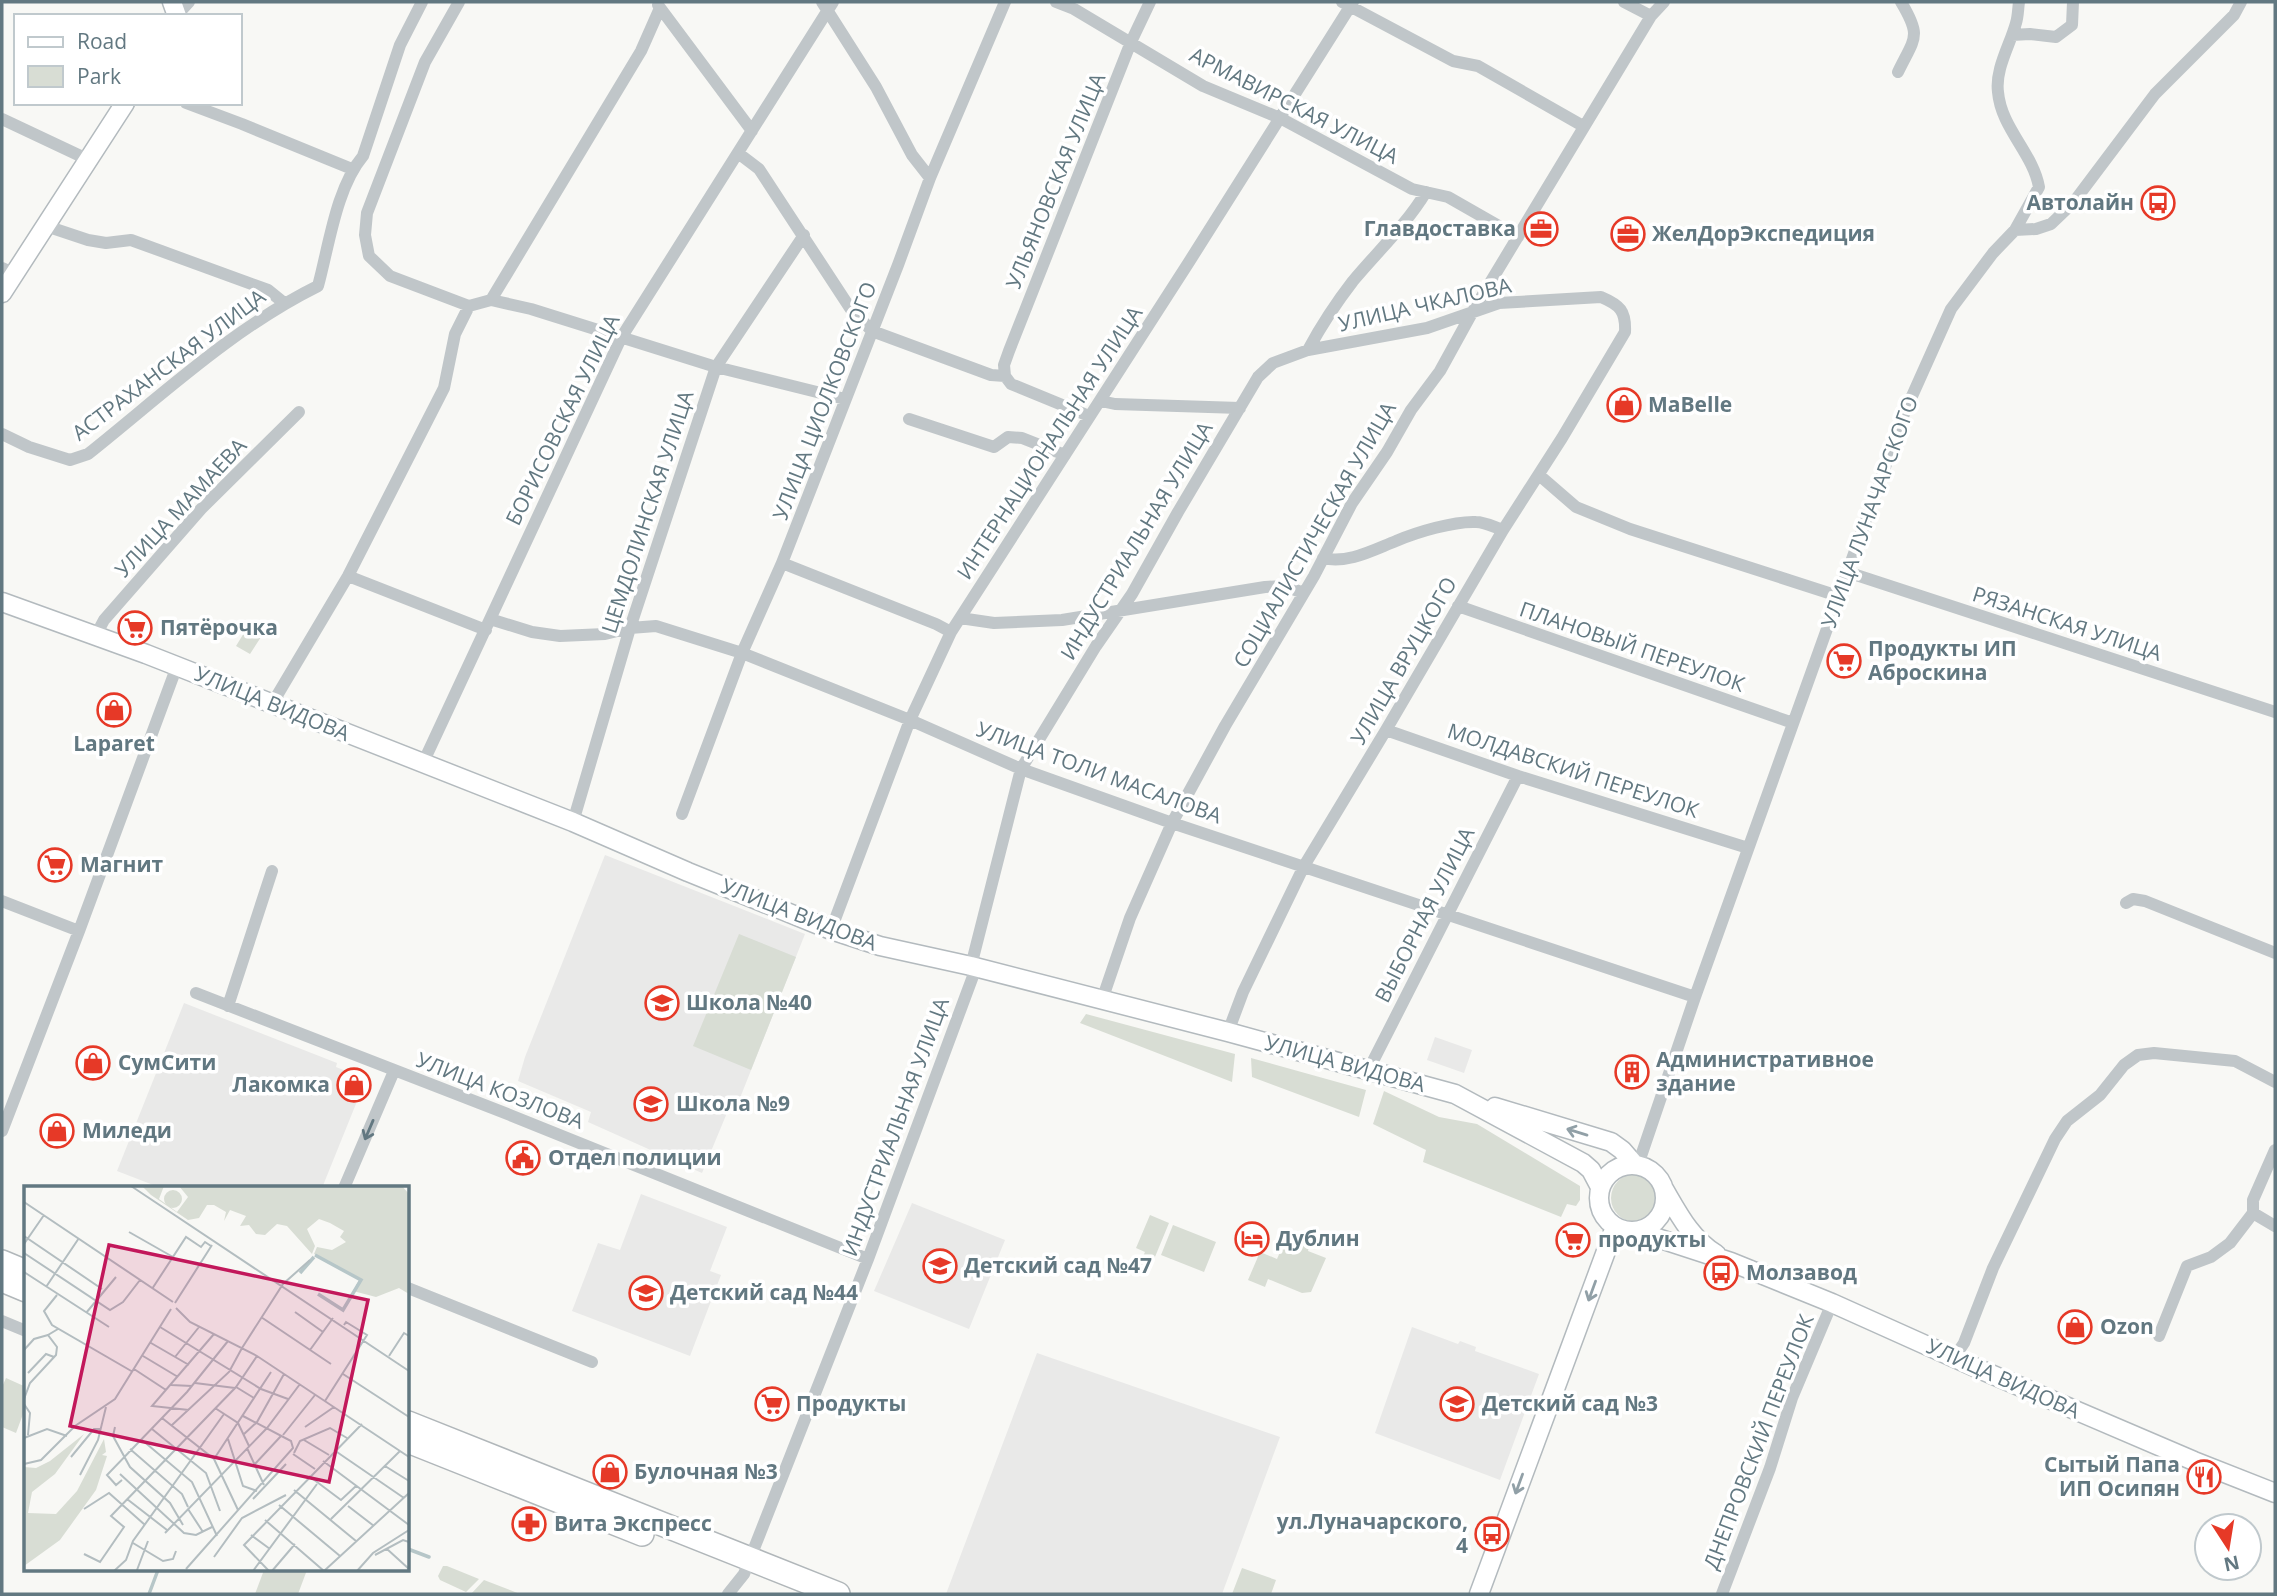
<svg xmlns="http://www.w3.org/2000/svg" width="2277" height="1596" font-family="'Open Sans',sans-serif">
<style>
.built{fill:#e9e9e8}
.green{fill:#d8ddd4}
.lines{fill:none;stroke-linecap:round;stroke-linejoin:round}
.stream{stroke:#b6c6c8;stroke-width:3.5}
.secondary-casing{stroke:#b3babe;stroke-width:21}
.highway-casing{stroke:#b1b7ba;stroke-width:26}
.street{stroke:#c0c6c9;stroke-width:12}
.secondary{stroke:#fff;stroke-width:18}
.highway{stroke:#fff;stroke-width:23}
.oneway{stroke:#627881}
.oneway2{stroke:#91a0a7}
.labels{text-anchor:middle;stroke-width:7;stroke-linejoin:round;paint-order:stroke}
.street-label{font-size:21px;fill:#627881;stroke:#fff}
.poi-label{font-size:21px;font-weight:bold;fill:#627881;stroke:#fff;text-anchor:start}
.inset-river{fill:none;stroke:#b6c6c8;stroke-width:3.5}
.inset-road{fill:none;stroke:#b3bdc0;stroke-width:2}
.view{fill:#c2185b;fill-opacity:0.15;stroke:#c2185b;stroke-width:3.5}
.inset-edge{fill:none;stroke:#627881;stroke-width:3.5}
</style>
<rect width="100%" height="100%" fill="#f8f8f5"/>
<!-- built -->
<path class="built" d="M605,855l200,79 -65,164 -6,-2 -32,77 -114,-51 3,-10 -73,-31 7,-24z
M184,1003l153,60 -1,4 30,12 -44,109h-161l-44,-17z
M1435,1037l37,13 -8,23 -37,-13z
M641,1194l86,33 -17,44 11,4 -31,81 -118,-45 26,-68 22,7z
M912,1203l93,37 -36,89 -95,-38z
M1412,1327l46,17 2,-3 16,6 -1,4 64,23 -39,106 -125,-47z
M1037,1353l243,84 -58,157h-276z"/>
<!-- green -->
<path class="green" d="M247,628l14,9 -11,17 -14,-8z
M739,934l57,23 -45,113 -58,-24z
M1086,1014l149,40 -3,28 -152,-59z
M1251,1058l115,32 -7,27 -107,-40z
M1384,1091l55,26 38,7 103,62v14l-4,6 -9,-2 -6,13 -138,-55 3,-12 -53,-26z
M1611 1198a24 24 0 1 1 48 0a24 24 0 1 1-48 0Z
M1150,1215l19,8 -19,46 -11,-4 6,-13 -9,-4z
M1173,1225l43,17 -12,30 -43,-17z
M1286,1238l23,9 -1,4 18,7 -15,34 -9,1 -34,-14 -3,8 -17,-7 12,-28 17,7z
M6,1378l20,9v19l-10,27 -14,-6v-40z
M443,1566h4l32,13 -13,13 -26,-12 -2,-4z
M1242,1568l34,12 -5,14h-39z
M264,1570h43l-9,24h-43z
M484,1580l36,14h-49z"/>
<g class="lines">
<!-- stream -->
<path class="stream" d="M408,1549l21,8
M149,1594l9,-24"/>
<defs>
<path id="secondary" d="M172,2l5,14
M2,293l123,-190
M2,602l144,52 427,168 115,50 143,58 49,16 91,20 257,66 227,62 128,69 8,7 9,17
M1495,1107l116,35 11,8 13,15
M1599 1198a33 33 0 1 1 66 0a33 33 0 1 1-66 0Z
M1664,1189c14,24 27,50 52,65
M1636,1231l95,31 101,41 147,66 215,92 81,32
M1479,1594l136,-367"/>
<path id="highway" d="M2,1262l24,10
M2,1280l24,10
M408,1423l430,171
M408,1441l234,93"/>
</defs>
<!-- secondary casing -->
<use href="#secondary" class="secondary-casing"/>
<!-- highway casing -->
<use href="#highway" class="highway-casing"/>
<!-- street -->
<path class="street" d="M459,2l-34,60 -58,151 -2,22 4,21 21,20 79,30 22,-6 40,9 185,58 129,32
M822,2l54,85 36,68 18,23
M1056,2l18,7 129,77 77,32 132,71 36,8 70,40
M1342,2l111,59 25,5 105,60
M1624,2l27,14
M658,5l94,126
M178,14l11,-12
M2012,35l18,-1 26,3 16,-12 1,-23
M1898,72c17,-35 24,-35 3,-70
M186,103l56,21 110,45
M2,119l87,41
M738,153l21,16 91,139 22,23 119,44 14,1 6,8 78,32
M46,226l42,14 18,3 25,-3 137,50 16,13
M2015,230l24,-43c-6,-34 -38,-59 -41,-95 -3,-23 12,-47 18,-69 2,-6 2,-14 3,-21
M2,268l13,6
M491,300l150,-249 19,-43
M1308,350c13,-24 28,-47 45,-69 25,-30 53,-56 73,-89
M1005,376l-1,-11 5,-14 122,-309 19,-40
M1101,401l14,3 125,4
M909,419l85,28 14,-10 14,1 43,17
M2,434l27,13 41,13 18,-6c74,-59 145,-126 230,-168 11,-40 18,-98 45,-130l37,-111 22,-43
M1539,475l37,32 54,22 208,67
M1323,558c25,6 50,-8 73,-17 21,-9 58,-20 80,-19 9,0 18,5 27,8
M782,563l154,61 15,8
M1847,572l428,140
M348,576l138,54
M1458,606l335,117
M960,618l34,5 68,-3 203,-33 19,-1 20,7
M490,619l42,13 28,4 45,-2 25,-6 26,-2 86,27 168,67 111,49 151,54 523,174
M96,635l8,-15 97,-111 98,-97
M272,704l76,-128 96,-188 11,-54 14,-28
M1386,730l132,46 230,72
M423,763l198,-425 212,-336
M682,814l60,-161 40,-90 116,-298 32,-87 75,-176
M573,822l57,-194 86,-261 88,-132
M2,901l77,30
M2126,903l7,-4 12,2 130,52
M831,930l79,-210 41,-88 238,-370 164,-260
M971,966l50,-197 75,-123 36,-52 46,-82 80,-135 15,-14 35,-13 119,-22 72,-25 102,-6c19,8 25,14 24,35l-63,106 -59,92 -117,200 -82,136 -61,126 -15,40
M196,993l314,122 358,144
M1102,1000l28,-82 42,-95 53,-97 89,-150 38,-73 35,-51 24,-42 29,-39 33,-60 178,-295 13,-14
M228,1006l44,-135
M1368,1071l150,-295
M2,1131l77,-200 98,-265
M1638,1165l57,-168 209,-583 47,-105 42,-56 22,-23 21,-1 15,-5 22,-21 82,-109 79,-79 7,-13
M344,1188l50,-117
M2253,1213l22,13
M408,1288l184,74
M2,1321l24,10
M2159,1336l28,-70 24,-9 19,-14 23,-30v-13l22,-50
M1954,1358l10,-15 29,-75 62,-129 12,-18 33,-26 24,-30 14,-10 16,-2 81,8 40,21
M728,1594l16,-20 124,-315 108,-291
M1722,1594l48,-126 22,-70 40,-95"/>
<!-- secondary -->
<use href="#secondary" class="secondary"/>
<!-- highway -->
<use href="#highway" class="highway"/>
</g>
<!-- one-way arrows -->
<defs><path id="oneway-shaft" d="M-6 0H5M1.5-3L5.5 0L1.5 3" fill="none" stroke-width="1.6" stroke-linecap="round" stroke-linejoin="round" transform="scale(1.75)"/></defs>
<use class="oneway" href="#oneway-shaft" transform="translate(369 1130) rotate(113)"/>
<g class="oneway2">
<use href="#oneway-shaft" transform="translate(1577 1132) rotate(-163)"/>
<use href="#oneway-shaft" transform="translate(1592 1291) rotate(110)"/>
<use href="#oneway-shaft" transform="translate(1519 1484) rotate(110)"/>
</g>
<!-- icons -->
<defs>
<symbol id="bus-ring" viewBox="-11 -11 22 22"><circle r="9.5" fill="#fff" stroke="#e63927" stroke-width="1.5"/><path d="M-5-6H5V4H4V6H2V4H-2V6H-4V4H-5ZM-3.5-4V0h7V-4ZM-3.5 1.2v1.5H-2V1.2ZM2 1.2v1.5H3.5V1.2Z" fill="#e63927"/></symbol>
<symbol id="office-ring" viewBox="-11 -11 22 22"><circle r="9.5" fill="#fff" stroke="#e63927" stroke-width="1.5"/><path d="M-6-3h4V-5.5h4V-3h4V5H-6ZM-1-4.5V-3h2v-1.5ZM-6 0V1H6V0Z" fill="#e63927"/></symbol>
<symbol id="shop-ring" viewBox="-11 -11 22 22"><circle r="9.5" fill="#fff" stroke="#e63927" stroke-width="1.5"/><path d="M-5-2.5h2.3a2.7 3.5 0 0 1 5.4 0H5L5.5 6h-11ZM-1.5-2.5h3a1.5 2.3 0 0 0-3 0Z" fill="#e63927"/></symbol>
<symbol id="supermarket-ring" viewBox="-11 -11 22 22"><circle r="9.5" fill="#fff" stroke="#e63927" stroke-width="1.5"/><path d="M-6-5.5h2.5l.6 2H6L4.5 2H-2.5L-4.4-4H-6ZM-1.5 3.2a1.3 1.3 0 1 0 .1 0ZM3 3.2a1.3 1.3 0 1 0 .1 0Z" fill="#e63927"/></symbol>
<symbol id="school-ring" viewBox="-11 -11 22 22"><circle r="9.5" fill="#fff" stroke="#e63927" stroke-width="1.5"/><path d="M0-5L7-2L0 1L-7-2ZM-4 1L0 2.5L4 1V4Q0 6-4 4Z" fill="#e63927"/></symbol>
<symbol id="building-ring" viewBox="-11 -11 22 22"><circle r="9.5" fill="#fff" stroke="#e63927" stroke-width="1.5"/><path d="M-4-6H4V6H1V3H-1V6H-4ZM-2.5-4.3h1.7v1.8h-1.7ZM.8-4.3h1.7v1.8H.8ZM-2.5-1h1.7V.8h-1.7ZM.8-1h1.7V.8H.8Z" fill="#e63927"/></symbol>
<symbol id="civic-ring" viewBox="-11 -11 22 22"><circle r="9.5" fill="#fff" stroke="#e63927" stroke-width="1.5"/><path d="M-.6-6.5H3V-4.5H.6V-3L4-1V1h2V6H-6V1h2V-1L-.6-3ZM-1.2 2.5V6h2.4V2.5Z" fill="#e63927"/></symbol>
<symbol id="hotel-ring" viewBox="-11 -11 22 22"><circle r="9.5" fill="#fff" stroke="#e63927" stroke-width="1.5"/><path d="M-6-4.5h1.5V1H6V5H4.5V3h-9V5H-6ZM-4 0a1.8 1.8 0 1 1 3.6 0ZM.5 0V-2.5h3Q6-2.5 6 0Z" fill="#e63927"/></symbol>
<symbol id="restaurant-ring" viewBox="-11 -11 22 22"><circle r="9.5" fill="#fff" stroke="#e63927" stroke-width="1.5"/><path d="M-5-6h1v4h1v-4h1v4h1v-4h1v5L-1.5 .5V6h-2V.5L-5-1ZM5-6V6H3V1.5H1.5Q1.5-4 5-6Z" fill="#e63927"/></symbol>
<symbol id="pharmacy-ring" viewBox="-11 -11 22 22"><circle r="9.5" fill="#fff" stroke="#e63927" stroke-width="1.5"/><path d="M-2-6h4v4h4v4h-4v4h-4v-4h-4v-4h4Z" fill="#e63927"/></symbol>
</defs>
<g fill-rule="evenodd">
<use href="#bus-ring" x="2139" y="184" width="38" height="38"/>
<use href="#office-ring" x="1522" y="210" width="38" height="38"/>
<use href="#office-ring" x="1609" y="215" width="38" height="38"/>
<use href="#shop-ring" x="1605" y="386" width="38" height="38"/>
<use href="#supermarket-ring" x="116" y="609" width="38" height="38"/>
<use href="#supermarket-ring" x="1825" y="642" width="38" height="38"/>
<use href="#shop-ring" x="95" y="691" width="38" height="38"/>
<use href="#supermarket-ring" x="36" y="846" width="38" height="38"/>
<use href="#school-ring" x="643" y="984" width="38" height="38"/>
<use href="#shop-ring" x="74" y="1044" width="38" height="38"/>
<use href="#building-ring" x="1613" y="1053" width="38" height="38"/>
<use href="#shop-ring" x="335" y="1066" width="38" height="38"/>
<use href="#school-ring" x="632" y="1085" width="38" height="38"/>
<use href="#shop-ring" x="38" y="1112" width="38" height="38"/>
<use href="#civic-ring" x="504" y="1139" width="38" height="38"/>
<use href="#hotel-ring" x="1233" y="1220" width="38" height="38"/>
<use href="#supermarket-ring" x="1554" y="1221" width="38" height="38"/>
<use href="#school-ring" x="921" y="1247" width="38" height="38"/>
<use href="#bus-ring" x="1702" y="1254" width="38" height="38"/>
<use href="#school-ring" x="627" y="1274" width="38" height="38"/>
<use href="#shop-ring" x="2056" y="1308" width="38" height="38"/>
<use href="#supermarket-ring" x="753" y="1385" width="38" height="38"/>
<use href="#school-ring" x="1438" y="1385" width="38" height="38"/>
<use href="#shop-ring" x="591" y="1453" width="38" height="38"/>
<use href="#restaurant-ring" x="2185" y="1458" width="38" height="38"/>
<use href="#pharmacy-ring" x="510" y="1505" width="38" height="38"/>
<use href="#bus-ring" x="1473" y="1515" width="38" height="38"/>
</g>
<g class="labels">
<!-- street labels -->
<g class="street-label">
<text transform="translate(1294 106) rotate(27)" y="7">АРМАВИРСКАЯ УЛИЦА</text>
<text transform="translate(1056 181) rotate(-68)" y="7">УЛЬЯНОВСКАЯ УЛИЦА</text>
<text transform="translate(1425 305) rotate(-13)" y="7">УЛИЦА ЧКАЛОВА</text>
<text transform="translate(169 365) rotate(-37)" y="7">АСТРАХАНСКАЯ УЛИЦА</text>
<text transform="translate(825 401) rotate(-69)" y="7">УЛИЦА ЦИОЛКОВСКОГО</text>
<text transform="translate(563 420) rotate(-64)" y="7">БОРИСОВСКАЯ УЛИЦА</text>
<text transform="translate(1050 443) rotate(-57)" y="7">ИНТЕРНАЦИОНАЛЬНАЯ УЛИЦА</text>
<text transform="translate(181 508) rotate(-47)" y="7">УЛИЦА МАМАЕВА</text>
<text transform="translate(648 512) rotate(-72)" y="7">ЦЕМДОЛИНСКАЯ УЛИЦА</text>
<text transform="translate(1870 512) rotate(-70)" y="7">УЛИЦА ЛУНАЧАРСКОГО</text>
<text transform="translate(1315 535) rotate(-60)" y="7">СОЦИАЛИСТИЧЕСКАЯ УЛИЦА</text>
<text transform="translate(1137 541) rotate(-59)" y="7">ИНДУСТРИАЛЬНАЯ УЛИЦА</text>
<text transform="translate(2067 624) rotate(18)" y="7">РЯЗАНСКАЯ УЛИЦА</text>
<text transform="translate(1632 647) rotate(19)" y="7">ПЛАНОВЫЙ ПЕРЕУЛОК</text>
<text transform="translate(1404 661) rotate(-60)" y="7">УЛИЦА ВРУЦКОГО</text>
<text transform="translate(272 704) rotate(22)" y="7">УЛИЦА ВИДОВА</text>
<text transform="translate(1573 771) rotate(18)" y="7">МОЛДАВСКИЙ ПЕРЕУЛОК</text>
<text transform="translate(1099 773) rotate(20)" y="7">УЛИЦА ТОЛИ МАСАЛОВА</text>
<text transform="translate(799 915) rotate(21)" y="7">УЛИЦА ВИДОВА</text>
<text transform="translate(1425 915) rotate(-63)" y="7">ВЫБОРНАЯ УЛИЦА</text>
<text transform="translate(1345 1064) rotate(15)" y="7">УЛИЦА ВИДОВА</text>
<text transform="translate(500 1091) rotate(21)" y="7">УЛИЦА КОЗЛОВА</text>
<text transform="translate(896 1127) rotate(-70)" y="7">ИНДУСТРИАЛЬНАЯ УЛИЦА</text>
<text transform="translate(2003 1379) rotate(24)" y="7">УЛИЦА ВИДОВА</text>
<text transform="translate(1759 1442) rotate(-69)" y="7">ДНЕПРОВСКИЙ ПЕРЕУЛОК</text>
</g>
<!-- poi labels -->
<g class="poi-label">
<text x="2134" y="210" text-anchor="end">Автолайн</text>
<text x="1516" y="236" text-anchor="end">Главдоставка</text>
<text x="1652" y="241">ЖелДорЭкспедиция</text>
<text x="1648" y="412">MaBelle</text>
<text x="160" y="635">Пятёрочка</text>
<text x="1868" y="656">Продукты ИП<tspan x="1868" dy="24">Аброскина</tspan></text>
<text x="114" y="751" text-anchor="middle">Laparet</text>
<text x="80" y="872">Магнит</text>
<text x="686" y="1010">Школа №40</text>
<text x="1656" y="1067">Административное<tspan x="1656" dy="24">здание</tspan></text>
<text x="118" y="1070">СумСити</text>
<text x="330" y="1092" text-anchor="end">Лакомка</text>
<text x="676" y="1111">Школа №9</text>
<text x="82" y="1138">Миледи</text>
<text x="548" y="1165">Отдел полиции</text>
<text x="1276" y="1246">Дублин</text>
<text x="1598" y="1247">продукты</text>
<text x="964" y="1273">Детский сад №47</text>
<text x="1746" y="1280">Молзавод</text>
<text x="670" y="1300">Детский сад №44</text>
<text x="2100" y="1334">Ozon</text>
<text x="796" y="1411">Продукты</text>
<text x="1482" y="1411">Детский сад №3</text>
<text x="2180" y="1472" text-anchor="end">Сытый Папа<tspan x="2180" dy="24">ИП Осипян</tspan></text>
<text x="634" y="1479">Булочная №3</text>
<text x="1468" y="1529" text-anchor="end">ул.Луначарского,<tspan x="1468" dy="24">4</tspan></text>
<text x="554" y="1531">Вита Экспресс</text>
</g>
</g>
<!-- overview -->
<g transform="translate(24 1186)">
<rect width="385" height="385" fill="#f8f8f5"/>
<path d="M118,0h22l-5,13 18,13 11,-15 -9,-11h223l7,8v100l-10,-6 -23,9 -23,-6 7,-13 -46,-24 3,-7 15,3 14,-8 -6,-5 4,-6 -14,-8 -11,-4 -12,10 8,17 -3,8 -25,-28 -10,-2 -12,11 -9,-1 -7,-9 -9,1 6,-10 -16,-6 -6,11 2,-9 -12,-7h-7l-8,13 -11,2 -37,-25zM140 13a9 9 0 1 1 18 0a9 9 0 1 1-18 0ZM60,248l-29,40 -23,18 -4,21 28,1 21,-23 27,-52 2,13 -4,3 5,1 -11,34 -36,50 -36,26v-99l12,1 14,-7z" fill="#d8ddd4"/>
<path class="inset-river" d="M291,69l46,25 -18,30 -25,-16M276,87l14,-16"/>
<path class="inset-road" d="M107,0l278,185M0,16l149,100M105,46l44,25M0,50l78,53M0,58l20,-29M0,67l86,57 13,-8 17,-22M0,86l85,55M22,101l33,-49M128,103l34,-52 15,10 4,-5 6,4M33,109l-13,16 8,14 81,47M151,117l37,-58M152,122l14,14 67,34 152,101M271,126l28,20M62,127l30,-36M237,131l70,47M136,141l101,62 27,10M127,157l38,22M218,162l41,-64 27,-24M0,164l10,-11 14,-4M286,164l23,-32M119,170l35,21M365,170l15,-23 5,3M151,171l24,-30M110,183l32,21M4,187l18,-19 8,3M319,188l66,43M171,197l40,5M147,199l21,1M212,201l18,11M0,213l6,-16 26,-28 1,-8 -9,-12 10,-6M301,215l42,-66 -21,-13 -2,3M0,218l6,9 -2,22M191,222l23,15 11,23M165,224l-37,-4 62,-72M138,232l52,41 24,51M148,239l57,-53 13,-24M91,241l-2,9 17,31 40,36 13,22M281,241l29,-20M128,243l54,44 14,38M219,249l14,-13 27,-48M259,249l32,-40M0,252l23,-9 20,7M204,253l15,47 14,5M118,254l50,42 25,54M280,254l25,15M223,262l17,37M106,263l52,45 6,13M310,264l70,48M270,267l6,-12 30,-13 17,10M269,268l22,15M47,271l23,-28h7M190,273l57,-87M299,275l86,64M0,278l17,-4 34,-34 40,-27 56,-90M230,279l27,-29M361,280l24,15M96,288l64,59 12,2 16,-8M56,289l18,-35 8,-33M285,290l32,24 15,-14M98,294l-6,5 -9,-10 80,-83 41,-51M270,304l62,51M103,313l40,31M229,313l33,-35M255,319l61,51M324,320l26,20M60,323l25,-16 36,32M164,323l15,23M307,333l69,-68M241,334l59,51M141,347l102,-105 33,-44M227,349l19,14M109,357l30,18 10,-2 3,-8M363,363l22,20M60,368l16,8 24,-35 -13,-11 125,-129 21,-31M351,369l28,-15 6,2M190,371l28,-39 44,-23M162,383l107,-121 -2,-7 -48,-25M113,384l11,-29M90,385l12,-11 7,-19 91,-127M229,385l64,-87M245,385l-25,-26 118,-121M248,385l23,-27M300,385l85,-78M333,385l16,-18 36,-23"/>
<path class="view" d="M85,59l259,55 -39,182 -259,-56z"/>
<rect width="385" height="385" class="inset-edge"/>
</g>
<!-- border -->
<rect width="2277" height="1596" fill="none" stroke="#627881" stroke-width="7"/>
<!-- legend -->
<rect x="14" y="14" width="228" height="91" fill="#ffffff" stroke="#c0c9cd" stroke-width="2"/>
<rect x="28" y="37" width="35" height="10" fill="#ffffff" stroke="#c0c9cd" stroke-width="2"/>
<text x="77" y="49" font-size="21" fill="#627881">Road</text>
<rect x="28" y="66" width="35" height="21" fill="#d8ddd4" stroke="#c0c9cd" stroke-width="2"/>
<text x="77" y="84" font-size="21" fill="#627881">Park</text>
<!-- north arrow -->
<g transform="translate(2228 1547) rotate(168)"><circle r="33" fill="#ffffff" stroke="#c0c9cd" stroke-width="2"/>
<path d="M0-5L12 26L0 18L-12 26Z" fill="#e63927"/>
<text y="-10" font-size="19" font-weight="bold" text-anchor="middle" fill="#627881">N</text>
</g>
</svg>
